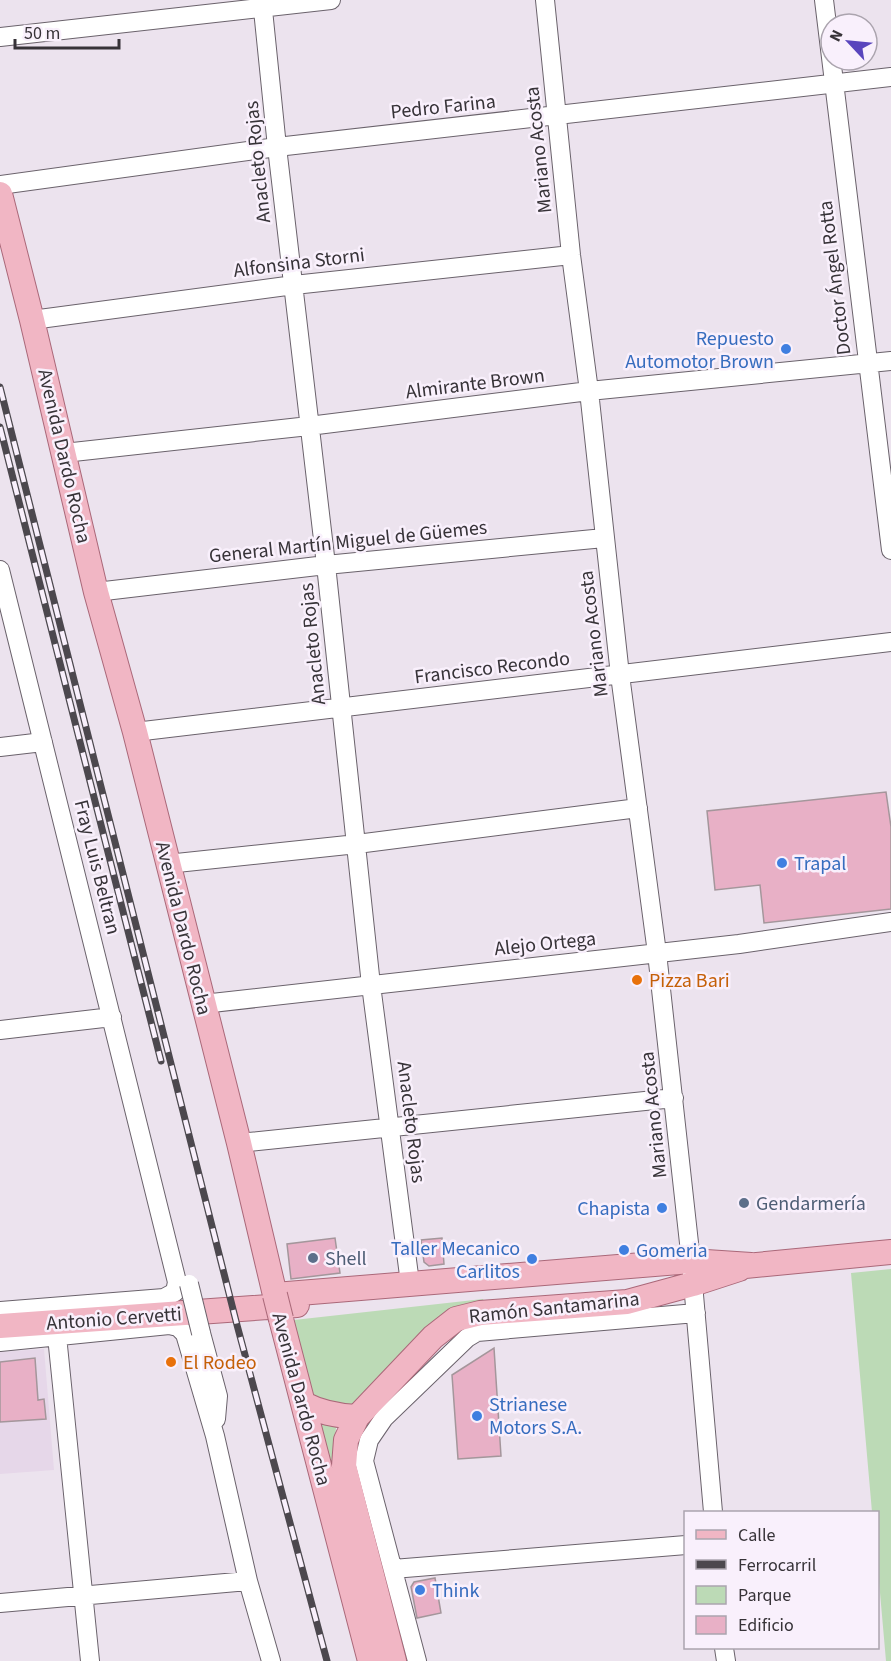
<svg xmlns="http://www.w3.org/2000/svg" width="891" height="1661" font-family="'Source Sans 3',sans-serif">
<style>
.built{fill:#e6d7e9}
.green{fill:#bcdab6}
.building{fill:#e8b0c6;stroke:#a4969b;stroke-width:1.5}
.lines{fill:none;stroke-linecap:round;stroke-linejoin:round}
.minor-casing{stroke:#6a626b;stroke-width:20}
.major-casing{stroke:#aa6879;stroke-width:26}
.minor{stroke:#fff;stroke-width:18}
.major{stroke:#f1b6c4;stroke-width:24}
.rail-casing{stroke:#4c484e;stroke-width:7}
.rail{stroke:#f9f0fc;stroke-width:4.5;stroke-dasharray:14;stroke-linecap:butt}
.minor-bridge-casing{stroke:#6a626b;stroke-width:20;stroke-linecap:butt}
.major-bridge-casing{stroke:#aa6879;stroke-width:26;stroke-linecap:butt}
.minor-bridge{stroke:#fff;stroke-width:18}
.major-bridge{stroke:#f1b6c4;stroke-width:24}
.shop-dot{fill:#3f7fe0;stroke:#f9f0fc;stroke-width:2}
.food-dot{fill:#e8710a;stroke:#f9f0fc;stroke-width:2}
.service-dot{fill:#5c6f8a;stroke:#f9f0fc;stroke-width:2}
.labels{text-anchor:middle;stroke-width:5;stroke-linejoin:round;paint-order:stroke}
.street-label{font-size:20px;fill:#373338;stroke:#f9f0fc}
.shop-label{font-size:20px;fill:#366cbe;stroke:#f9f0fc;text-anchor:start}
.food-label{font-size:20px;fill:#c56008;stroke:#f9f0fc;text-anchor:start}
.service-label{font-size:20px;fill:#4e5e75;stroke:#f9f0fc;text-anchor:start}
</style>
<rect width="100%" height="100%" fill="#ece3ee"/>
<!-- built -->
<path class="built" d="M44,1349l10,121 -54,4v-122z"/>
<!-- green -->
<path class="green" d="M891,1269v392h-5l-8,-91v-58h-6l-21,-239z
M483,1299l1,2 -135,107 -38,-13 -17,-75z
M315,1423l21,4 -3,45z"/>
<!-- building -->
<path class="building" d="M886,792l5,35v82l-127,14 -4,-38 -45,5 -8,-79z
M335,1238l5,35 -49,6 -4,-35z
M442,1238l2,26 -15,2 -5,-4 -3,-22z
M494,1348l7,108 -43,3 -6,-84z
M35,1358l3,42 6,-1 2,20 -46,3v-60z
M435,1578l6,35 -24,5 -6,-31 3,-5z"/>
<g class="lines">
<defs>
<path id="minor" d="M262,0l15,147 49,418 45,420 39,298
M545,0l26,255 18,136 31,284 37,278 34,308
M824,0l67,550
M0,37l331,-37
M0,185l277,-38 614,-70
M32,320l262,-35 277,-30
M64,453l245,-27 280,-35 302,-30
M0,570l177,712 -2,10 -11,6 -164,13
M96,592l230,-27 278,-27
M135,732l756,-90
M0,747l43,-5
M167,864l190,-20 281,-36
M203,1004l536,-60 152,-22
M0,1030l112,-13
M239,1143l435,-45
M692,1272l21,240
M201,1333l17,63 -2,23
M57,1336l33,325
M0,1342l169,-17 9,2 7,7 30,102 33,145 23,80
M393,1569l293,-24
M0,1603l248,-22
M724,1648l2,13
M417,1661l-53,-200 5,-21 15,-22 83,-80 10,-6 219,-19"/>
<path id="major" d="M0,194l32,126 64,272 39,140 104,411 36,152 416,-34 60,4
M735,1267l156,-15
M281,1319l89,342
M0,1326l297,-21
M304,1404c17,9 34,12 53,13
M394,1661l-50,-195 2,-26 11,-23 76,-80 23,-18 24,-6 147,-11 66,-18 46,-15"/>
</defs>
<!-- minor casing -->
<use href="#minor" class="minor-casing"/>
<!-- major casing -->
<use href="#major" class="major-casing"/>
<!-- minor -->
<use href="#minor" class="minor"/>
<!-- major -->
<use href="#major" class="major"/>
<defs>
<path id="rail" d="M0,387l237,938 90,336
M0,427l161,634"/>
</defs>
<!-- rail casing -->
<use href="#rail" class="rail-casing"/>
<!-- rail -->
<use href="#rail" class="rail"/>
<defs>
<path id="minor-bridge" d="M189,1284l12,49"/>
<path id="major-bridge" d="M275,1295l6,24"/>
</defs>
<!-- minor-bridge casing -->
<use href="#minor-bridge" class="minor-bridge-casing"/>
<!-- major-bridge casing -->
<use href="#major-bridge" class="major-bridge-casing"/>
<!-- minor-bridge -->
<use href="#minor-bridge" class="minor-bridge"/>
<!-- major-bridge -->
<use href="#major-bridge" class="major-bridge"/>
</g>
<!-- markers -->
<g class="shop-dot">
<circle cx="786" cy="349" r="6"/>
<circle cx="782" cy="863" r="6"/>
<circle cx="662" cy="1208" r="6"/>
<circle cx="624" cy="1250" r="6"/>
<circle cx="532" cy="1259" r="6"/>
<circle cx="477" cy="1416" r="6"/>
<circle cx="420" cy="1590" r="6"/>
</g>
<g class="food-dot">
<circle cx="637" cy="980" r="6"/>
<circle cx="171" cy="1362" r="6"/>
</g>
<g class="service-dot">
<circle cx="744" cy="1203" r="6"/>
<circle cx="313" cy="1258" r="6"/>
</g>
<g class="labels">
<!-- street labels -->
<g class="street-label">
<text transform="translate(443 106) rotate(-6)" y="7">Pedro Farina</text>
<text transform="translate(538 150) rotate(-96)" y="7">Mariano Acosta</text>
<text transform="translate(257 162) rotate(-96)" y="7">Anacleto Rojas</text>
<text transform="translate(299 262) rotate(-7)" y="7">Alfonsina Storni</text>
<text transform="translate(834 278) rotate(-97)" y="7">Doctor Ángel Rotta</text>
<text transform="translate(475 383) rotate(-7)" y="7">Almirante Brown</text>
<text transform="translate(65 456) rotate(77)" y="7">Avenida Dardo Rocha</text>
<text transform="translate(348 541) rotate(-6)" y="7">General Martín Miguel de Güemes</text>
<text transform="translate(593 634) rotate(-97)" y="7">Mariano Acosta</text>
<text transform="translate(312 644) rotate(-96)" y="7">Anacleto Rojas</text>
<text transform="translate(492 667) rotate(-7)" y="7">Francisco Recondo</text>
<text transform="translate(98 867) rotate(76)" y="7">Fray Luis Beltran</text>
<text transform="translate(184 928) rotate(76)" y="7">Avenida Dardo Rocha</text>
<text transform="translate(545 943) rotate(-6)" y="7">Alejo Ortega</text>
<text transform="translate(653 1115) rotate(-96)" y="7">Mariano Acosta</text>
<text transform="translate(412 1122) rotate(83)" y="7">Anacleto Rojas</text>
<text transform="translate(554 1307) rotate(-6)" y="7">Ramón Santamarina</text>
<text transform="translate(114 1318) rotate(-4)" y="7">Antonio Cervetti</text>
<text transform="translate(302 1399) rotate(75)" y="7">Avenida Dardo Rocha</text>
</g>
<!-- shop labels -->
<g class="shop-label">
<text x="774" y="345" text-anchor="end">Repuesto<tspan x="774" dy="23">Automotor Brown</tspan></text>
<text x="794" y="870">Trapal</text>
<text x="650" y="1215" text-anchor="end">Chapista</text>
<text x="520" y="1255" text-anchor="end">Taller Mecanico<tspan x="520" dy="23">Carlitos</tspan></text>
<text x="636" y="1257">Gomeria</text>
<text x="489" y="1411">Strianese<tspan x="489" dy="23">Motors S.A.</tspan></text>
<text x="432" y="1597">Think</text>
</g>
<!-- food labels -->
<g class="food-label">
<text x="649" y="987">Pizza Bari</text>
<text x="183" y="1369">El Rodeo</text>
</g>
<!-- service labels -->
<g class="service-label">
<text x="756" y="1210">Gendarmería</text>
<text x="325" y="1265">Shell</text>
</g>
</g>
<!-- legend -->
<rect x="684" y="1511" width="195" height="138" fill="#f9f0fc" stroke="#aba4ae" stroke-width="1.5"/>
<rect x="696" y="1530" width="30" height="9" fill="#f1b6c4" stroke="#aba4ae" stroke-width="1.5"/>
<text x="738" y="1541" font-size="18" fill="#373338">Calle</text>
<rect x="696" y="1560" width="30" height="9" fill="#4c484e" stroke="#aba4ae" stroke-width="1.5"/>
<text x="738" y="1571" font-size="18" fill="#373338">Ferrocarril</text>
<rect x="696" y="1586" width="30" height="18" fill="#bcdab6" stroke="#aba4ae" stroke-width="1.5"/>
<text x="738" y="1601" font-size="18" fill="#373338">Parque</text>
<rect x="696" y="1616" width="30" height="18" fill="#e8b0c6" stroke="#aba4ae" stroke-width="1.5"/>
<text x="738" y="1631" font-size="18" fill="#373338">Edificio</text>
<!-- north arrow -->
<g transform="translate(849 42) rotate(296)"><circle r="28" fill="#f9f0fc" stroke="#aba4ae" stroke-width="1.5"/>
<path d="M0-4.5L10 22L0 15L-10 22Z" fill="#5945bd"/>
<text y="-9" font-size="16" font-weight="bold" text-anchor="middle" fill="#373338">N</text>
</g>
<!-- scale -->
<path d="M15 39v9h104v-9" fill="none" stroke="#373338" stroke-width="3"/>
<text x="24" y="39" font-size="18" fill="#373338" stroke="#f9f0fc" stroke-width="4.5" paint-order="stroke">50 m</text>
</svg>
